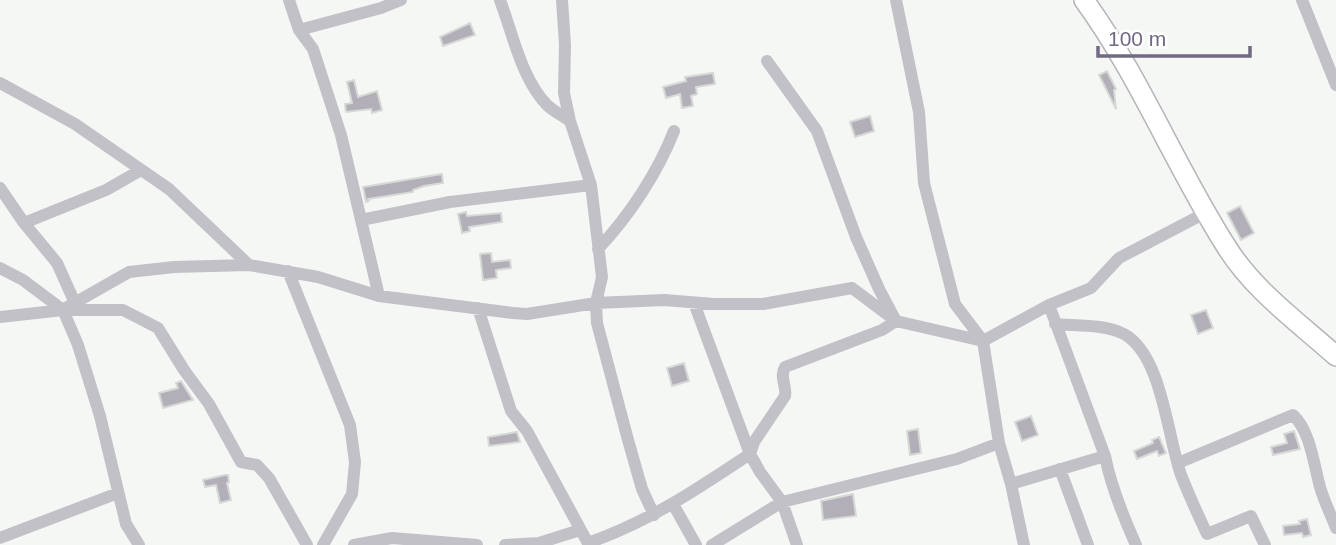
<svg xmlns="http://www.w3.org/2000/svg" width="1336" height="545" font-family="Helvetica,sans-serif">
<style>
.building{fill:#b2afb9;stroke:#d7d9d7;stroke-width:2}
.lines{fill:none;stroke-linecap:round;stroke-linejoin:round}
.highway-casing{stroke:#b6b4ba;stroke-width:22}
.minor{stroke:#c3c1c8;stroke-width:12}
.highway{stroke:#fff;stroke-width:19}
</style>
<rect width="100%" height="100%" fill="#f5f7f5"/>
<!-- building -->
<path class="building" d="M470,23l5,12 -32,11 -3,-9z
M1107,71l9,18 -2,1 2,19 -17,-34z
M713,73l2,11 -19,3 1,7 -6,2 2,10 -11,2 -2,-14 -14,4 -3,-11 23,-6 -1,-4z
M354,80l4,17 19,-6 5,19 -10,3 -1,-4 -25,3 -1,-8 7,-1 -5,-21z
M870,116l4,15 -19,6 -5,-15z
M442,174l1,9 -19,3 -11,4v2l-45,7 1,2 -3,1 -3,-15z
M1240,206l14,27 -13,7 -14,-27z
M466,212l1,4 34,-3 1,9 -33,5 1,4 -8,2 -4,-19z
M491,253l1,9 18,-2 1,8 -15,2 1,8 -14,2 -3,-26z
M1206,310l7,18 -15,6 -7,-19z
M684,363l5,18 -17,5 -5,-18z
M181,381l12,19 -30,8 -4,-15 19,-5 -2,-5z
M1031,416l7,19 -16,6 -7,-19z
M918,429l3,24 -11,2 -3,-24z
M1294,431l6,18 -27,6 -2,-8 16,-4 -3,-9z
M517,432l3,10 -31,4 -1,-9z
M1159,437l7,16 -7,3 -2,-5 -20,8 -3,-8 19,-8 -1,-3z
M225,475h3l1,7 -2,1 4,17 -11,3 -4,-18 -11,2 -2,-7z
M853,494l3,22 -33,4 -2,-19z
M1307,519l4,16 -8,2 -1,-4 -18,2 -1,-9 17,-2 -1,-3z"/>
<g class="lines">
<defs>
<path id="highway" d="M1084,0c56,77 91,166 142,246 27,44 72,76 110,110"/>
</defs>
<!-- highway casing -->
<use href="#highway" class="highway-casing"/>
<!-- minor -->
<path class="minor" d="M289,0l10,30 14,19 28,86 38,161
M500,0c13,34 21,78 47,105 6,6 16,11 23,16
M562,0l3,45 -1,48 6,28 21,64 11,92 -6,26 1,20 31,117 14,49 12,26
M896,0l23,112 5,71 31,121 28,37 16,102 12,41 13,61
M1302,0l34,85
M299,30l82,-22 20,-8
M0,83l75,41 94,65 80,76 69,12 61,19 134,17 14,1 69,-11 68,-3 50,4h49l89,-16 44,33 87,20 66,-36 42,-17 28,-30 88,-46
M0,188l24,35 33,40 18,40
M361,220l89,-18 141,-17
M24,223l82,-33 35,-20
M598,249c31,-33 59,-75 76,-118
M0,268l23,12 40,30 15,35 22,71 26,108 13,21
M288,271l62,154 5,37 -3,32 -29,51
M694,303l56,151 10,18 22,30 15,43
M1049,305l56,151c6,31 18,60 31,89
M478,308l33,103 16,20 62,114
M64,309l65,-37 45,-5 75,-2
M0,317l63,-7h60l35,18 26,42 25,34 32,58 16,3 12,13 38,67
M1055,324c22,2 49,0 69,10 38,21 43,101 57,141 8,20 17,40 26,59l44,-18 14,29
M1178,463l115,-48c17,15 21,50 27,72 4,14 11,28 16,41
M1060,469l28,76
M1011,484l94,-28
M673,504l23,41
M0,538l118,-45
M588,543c62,-22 108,-53 162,-89l4,-12 31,-46c2,-10 -6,-19 0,-29l97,-37 14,-9 -17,-32 -23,-52 -39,-106 -50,-70
M354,545l38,-7 85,7
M505,545l34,-2 41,-13
M712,545l70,-43 175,-43 42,-16"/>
<!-- highway -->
<use href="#highway" class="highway"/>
</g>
<!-- scale -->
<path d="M1098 46v10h152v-10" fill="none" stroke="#726982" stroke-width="3.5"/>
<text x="1108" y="46" font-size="21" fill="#726982" stroke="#ffffff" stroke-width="5" paint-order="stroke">100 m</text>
</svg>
